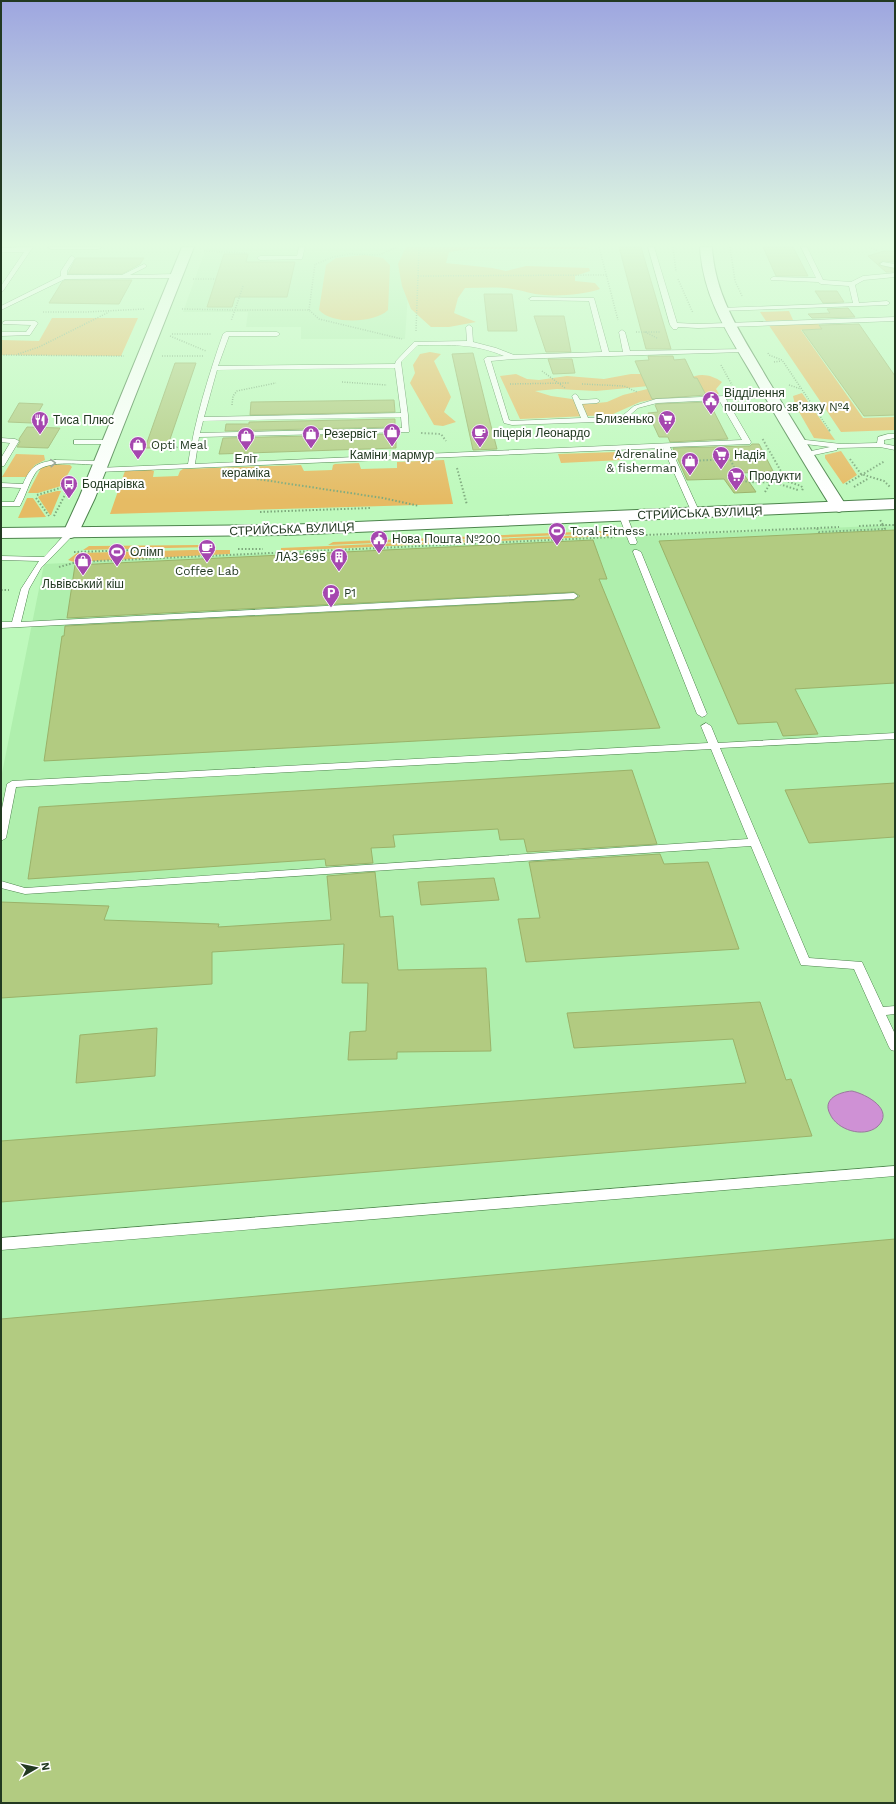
<svg xmlns="http://www.w3.org/2000/svg" width="896" height="1804" font-family="'Work Sans',sans-serif">
<style>
.built{fill:#afefad}
.green{fill:#e6bb64}
.water{fill:#cf91d5;stroke:#9b779f}
.building{fill:#b2cb81;stroke:#9ab269}
.lines{fill:none;stroke-linecap:round;stroke-linejoin:round}
.service-casing{stroke:#4d844d;stroke-width:1}
.tertiary-casing{stroke:#4d844d;stroke-width:2}
.secondary-casing{stroke:#4d844d;stroke-width:2}
.primary-casing{stroke:#4d844d;stroke-width:2}
.path-far1{stroke:#7da97c;stroke-width:1.5;stroke-dasharray:1 1.5;stroke-linecap:butt}
.path{stroke:#7da97c;stroke-width:2;stroke-dasharray:1.5 2;stroke-linecap:butt}
.service{fill:#fff;fill-rule:evenodd}
.tertiary{fill:#fff;fill-rule:evenodd}
.secondary{fill:#fff;fill-rule:evenodd}
.primary{fill:#fff;fill-rule:evenodd}
.oneway{stroke:#909c90}
.labels{text-anchor:middle;stroke-width:4;stroke-linejoin:round;paint-order:stroke}
.far-poi-label{font-size:12px;fill:#223921;stroke:#fff;text-anchor:start}
.far-street-label{font-size:12px;fill:#223921;stroke:#fff}
</style>
<rect width="100%" height="100%" fill="#bef9bc"/>
<!-- built -->
<path class="built" d="M206,248h205l-6,91h-104v-12h-55l2,-15h-65z
M895,525v1278h-894v-1025l43,-214z"/>
<!-- green -->
<path class="green" d="M406,247h181l-1,2h-116l-21,3 -3,11 46,5 14,3 20,-5 63,2 1,3 -15,5v5l20,2 5,6c-16,6 -48,8 -65,5 -10,-2 -19,-5 -30,-6 -13,-1 -27,0 -40,0l-7,10 -4,15 22,9 -27,5h-18l-20,-18 -9,-23 -4,-22z
M365,255l18,3 7,7 -2,45c-13,13 -56,15 -69,0l7,-45 10,-7z
M789,311l4,9 -27,1 -6,-9z
M52,318h86l-17,38 -120,-1v-15l38,1z
M817,322l5,7 -21,1 62,88 32,-1v13l-54,2 -73,-108z
M430,352l11,2 -7,7 17,36 -7,15 12,10 -13,4 -9,-1 -24,-42 5,-10 -2,-8 7,-11z
M516,374l11,5 12,1 28,-4 37,3 27,-5h26l-8,12 -53,5 -39,-2 -22,2 16,5 21,3 16,5 19,-2 16,-7 65,-16c12,-7 24,-4 34,3l-6,7 3,5 -41,1 -38,7 -29,13 -91,4 -20,-43z
M802,393l33,47 -21,-2 -19,-33 -2,-9z
M841,451l16,24 -14,9 -18,-26v-3z
M616,452l-1,5h12l-5,3 -61,3 -3,-9z
M16,454l28,1 1,5 -10,5 -9,12h-24z
M444,460l9,44 -343,10 15,-43 26,-1 3,1 -1,6 25,-1 2,-5 3,-2 118,-4 3,6 28,-1 1,-5 2,-1 24,-1 2,6 36,-1v-6z
M50,464l20,1 2,2 -11,19 -23,7h-10l13,-25z
M57,491h4l-10,24h-1l-12,-18 3,-2z
M27,498h6l13,19 -28,1z
M601,531l8,2 -281,12 5,-3z
M610,534v2l-329,15v-3z
M198,545l12,2 -127,3 6,-4h6z
M192,550h38v4l-156,8 -6,-2 9,-7z"/>
<!-- water -->
<path class="water" d="M852,1091c14,3 44,19 25,36 -14,11 -40,3 -47,-13 -8,-15 9,-22 22,-23z"/>
<!-- building -->
<path class="building" d="M619,247h22l30,102h-25z
M763,247h30l15,29h-32z
M884,251h11v11l-12,-1 -4,2v2l16,4v3h-9l-18,-16z
M224,254h24l-2,8h49l-8,35h-52l-3,10h-25z
M76,258h68l-4,6 -18,10h-54z
M65,280h67l-13,24 -70,-1 13,-21z
M815,291h22l7,11 -21,1z
M484,294h28l5,37h-29z
M848,308l7,9 -43,1 -4,-4 22,-1 -3,-4z
M534,316h30l7,36h-25z
M859,324l36,52v39l-31,1 -62,-86 20,-1 -3,-4z
M473,353l18,73 6,23 -24,1 -21,-96z
M648,356h25l1,4 11,-1 9,19h3l9,17 -54,4 -17,-38 14,-1z
M548,359h24l3,14 -22,1z
M175,363h21l-29,85h-22z
M394,400l1,12 -145,3 1,-13z
M709,402l19,37 -58,3 -2,-5h-9l-11,-24 10,-1 -3,-7 2,-1z
M19,403l24,1 -11,19 -24,-1z
M395,419v8l-170,4 1,-7h23v-2z
M27,427l33,1 -12,20 -31,-1 3,-5 -1,-3z
M396,434v14l-177,6 4,-16z
M752,444h7l14,27 -30,2 13,19 -22,1 -10,-14 -37,1 -14,-32 77,-2z
M895,530v153l-100,6 23,45 -35,2 -6,-14 -39,2 -79,-183z
M593,540l14,39h-8l61,149 -616,33 18,-125h2l1,-10 509,-26 6,-4 -6,-4 -507,26 8,-53z
M632,770l25,74 -130,8 -3,-13 -24,1 -2,-11 -105,6 2,12 -24,1 2,15 -47,3 -1,-7 -297,20 11,-72z
M895,783v54l-86,6 -24,-53z
M660,854l4,10 44,-2 31,87 -213,13 -8,-43 22,-1 -11,-56z
M375,872l5,45 13,-1 5,54 88,-2 5,83 -94,1v7l-49,1 2,-28 16,-1 2,-48h-26l2,-39 -132,8v32l-211,14v-96l108,4 -5,14 115,4 -1,3 113,-7 -4,-44z
M494,878l5,22 -78,5 -3,-23z
M760,1002l26,78 5,-1 21,57 -811,66v-61l745,-58 -13,-44 -159,9 -7,-35z
M157,1028l-2,48 -79,7 4,-48z
M895,1239v564h-894v-484z"/>
<g class="lines">
<defs>
<path id="service" d="M27,247h6l-30,44 -2,1v-6l23,-34h-23v-4z
M48,247h54l-3,2h-48z
M299,247h6l-3,12 -42,1 -3,-2 3,-2h37z
M648,247h6l23,76 21,1 197,-7v4l-197,7 -20,-1 -1,2h-4l-3,-4z
M801,247h6l16,33 28,2 12,-6 32,-3v4l-31,3 -9,5 4,18 28,-2 3,2 -3,2 -168,6v-2l2,-1 132,-5 -4,-17 -28,-2 -3,-2 -47,-2 -1,-1 3,-2 43,1z
M72,256l3,2 -8,13v4h55l22,-11 2,1v2l-16,8 47,-1 3,2 -3,2 -112,1 -64,31v-4l60,-30v-5l9,-14z
M883,262l12,2v4l-14,-3 -1,-1z
M532,297l62,1 15,54h14l-4,-20 3,-2 3,2 5,19 115,-2v2l-2,1 -231,7 -21,2 18,59 3,1 69,-3 -9,-22 3,-2 2,1 3,5 17,-1 3,2 -3,2 -15,1 6,14 33,-1 13,-11 22,-7 116,-5v2l-2,1 -44,2 25,43 -1,2 -80,3 30,66 -1,2h-6l-1,-2 -29,-65 -565,24 -4,-2 4,-2 90,-4c7,-45 20,-87 35,-130l3,-2h51l3,2 -3,2h-48l-11,30 177,-2 1,-3 18,-19 53,-1 -1,-14 3,-2 3,2 1,15 23,6 18,7 88,-3 -13,-51 -59,-1 -1,-1zM418,345c32,0 56,-2 86,11l-17,1 -3,2 20,64 8,2 111,-4 15,-13 19,-5 62,-3 23,40 -547,24 4,-27 210,-5 -1,-17 -7,-53zM395,368l6,45 -197,4 13,-47zM401,417l1,11 -202,5 3,-12z
M5,321h30l3,2 -8,12 -29,1v-4h25l5,-7 -28,-1 -1,-1z
M888,434h7v4l-11,2v4l11,2v4l-15,-3 -43,1v2l-32,7 -4,-2 1,-2 28,-6 -33,-4 -4,-2 4,-2 44,5 36,-1 1,-6z
M1,438l14,1 4,2 -15,25h-3v-8l9,-15 -9,-1z
M74,440h35l4,2 -4,2h-35z
M55,460l46,1 4,2 -4,2c-16,0 -53,-6 -65,7 -7,10 -10,23 -16,34h-19v-4h13l7,-14 -20,-1v-4l22,1c8,-18 13,-21 32,-24z
M620,514h3l4,2 10,26 -1,2h-6l-1,-2 -10,-26z
M68,531h3l4,2 -34,35 -12,21 -8,33 553,-29 4,3 -4,3 -573,29v-6h11l9,-33 18,-28 -38,-1v-4l43,1z
M634,550h3l4,2 66,162 -2,2 -3,1 -5,-3 -64,-162z
M706,723l5,3 7,17 177,-10v6l-175,9 89,210 53,4 21,45 12,-1v8l-9,1 9,19v17l-4,-1 -2,-3 -35,-78 -53,-4 -50,-119 -726,48 -24,-6v-7l24,7 723,-49 -37,-90 -695,38 -10,51 -5,3v-28l6,-29 5,-3 696,-38 -7,-17z
M895,1166v10l-894,74v-12z"/>
<path id="tertiary" d="M182,247h12l-99,251 -18,38 -6,2 -6,-2 -2,-3 16,-35z"/>
<path id="secondary" d="M700,247h12c3,52 31,89 56,133 26,43 52,85 79,127l-3,3 -5,2 -5,-2 -3,-3c-26,-42 -52,-85 -77,-129 -25,-43 -51,-79 -54,-131z"/>
<path id="primary" d="M895,499v10l-610,26 -284,3v-10l284,-3z"/>
</defs>
<!-- service casing -->
<use href="#service" class="service-casing"/>
<!-- tertiary casing -->
<use href="#tertiary" class="tertiary-casing"/>
<!-- secondary casing -->
<use href="#secondary" class="secondary-casing"/>
<!-- primary casing -->
<use href="#primary" class="primary-casing"/>
<!-- path-far1 -->
<path class="path-far1" d="M599,247l19,73
M673,247l3,25
M730,247l5,34 7,15
M869,247l9,4
M204,251l43,2
M316,264l17,-7 17,-3 29,1 18,-8
M418,276l189,-1
M193,279h23
M678,279l15,34
M243,286l-8,24h74l10,9 83,20
M182,309l53,1 -4,11
M309,310l6,-46
M43,312h43l58,-3
M416,331l3,-84
M636,332h25
M645,332l12,6
M172,334h39
M170,336l36,15
M768,353l1,2 13,5 48,71
M18,354l21,-7 70,-35
M1,355l123,1
M162,356h41
M774,362l7,-1
M721,365l11,20
M542,371l23,17
M342,382l45,3
M510,384l59,-1
M582,384l42,2 13,6
M789,385l12,4
M232,405l1,-9 4,-5 39,-8"/>
<!-- path -->
<path class="path" d="M829,430l2,2
M421,433l20,1 5,7
M170,451l9,-5
M850,459l11,15 23,7 6,6
M689,461l41,-2 11,22c15,1 30,5 41,-8l-20,-35
M457,468l10,37
M778,478l23,8 2,2 -1,3
M257,479l126,19 36,8
M773,482l25,8
M846,484l39,-23
M854,487l15,-9
M765,492l6,-10
M37,495l33,-10
M36,498l13,18
M260,512l111,-4
M54,516l15,-29
M859,526l24,-1 -3,-5
M817,528l22,-1
M646,535l171,-7 2,4 66,-3 -2,-4h12
M238,549h25
M74,552l61,-2
M59,567l18,-5 538,-25
M1,590h8"/>
<!-- service -->
<use href="#service" class="service"/>
<!-- tertiary -->
<use href="#tertiary" class="tertiary"/>
<!-- secondary -->
<use href="#secondary" class="secondary"/>
<!-- primary -->
<use href="#primary" class="primary"/>
</g>
<!-- one-way arrows -->
<defs><path id="oneway-chevron" d="M-2-3.5L2.5 0L-2 3.5" fill="none" stroke-width="1.6" stroke-linecap="round" stroke-linejoin="round"/></defs>
<use class="oneway" href="#oneway-chevron" transform="translate(53 463) rotate(-4)"/>
<!-- sky -->
<linearGradient id="sky" x2="0" y2="1"><stop stop-color="#9ea6e0"/><stop offset="0.49" stop-color="#e2fce1"/><stop offset="1" stop-color="#e2fce1" stop-opacity="0"/></linearGradient>
<rect width="896" height="500" fill="url(#sky)"/>
<!-- icons -->
<defs>
<symbol id="civic-pin" viewBox="-11 -11 22 30"><path d="M0 17L-7.5 6A9.5 9.5 0 1 1 7.5 6Z" fill="#a547af" stroke="#fff"/><path d="M-.6-6.5H3V-4.5H.6V-3L4-1V1h2V6H-6V1h2V-1L-.6-3ZM-1.2 2.5V6h2.4V2.5Z" fill="#fff"/></symbol>
<symbol id="supermarket-pin" viewBox="-11 -11 22 30"><path d="M0 17L-7.5 6A9.5 9.5 0 1 1 7.5 6Z" fill="#a547af" stroke="#fff"/><path d="M-6-5.5h2.5l.6 2H6L4.5 2H-2.5L-4.4-4H-6ZM-1.5 3.2a1.3 1.3 0 1 0 .1 0ZM3 3.2a1.3 1.3 0 1 0 .1 0Z" fill="#fff"/></symbol>
<symbol id="restaurant-pin" viewBox="-11 -11 22 30"><path d="M0 17L-7.5 6A9.5 9.5 0 1 1 7.5 6Z" fill="#a547af" stroke="#fff"/><path d="M-5-6h1v4h1v-4h1v4h1v-4h1v5L-1.5 .5V6h-2V.5L-5-1ZM5-6V6H3V1.5H1.5Q1.5-4 5-6Z" fill="#fff"/></symbol>
<symbol id="shop-pin" viewBox="-11 -11 22 30"><path d="M0 17L-7.5 6A9.5 9.5 0 1 1 7.5 6Z" fill="#a547af" stroke="#fff"/><path d="M-5-2.5h2.3a2.7 3.5 0 0 1 5.4 0H5L5.5 6h-11ZM-1.5-2.5h3a1.5 2.3 0 0 0-3 0Z" fill="#fff"/></symbol>
<symbol id="cafe-pin" viewBox="-11 -11 22 30"><path d="M0 17L-7.5 6A9.5 9.5 0 1 1 7.5 6Z" fill="#a547af" stroke="#fff"/><path d="M-5.5-4.5H6V0H3Q3 3.5 0 3.5H-2.5Q-5.5 3.5-5.5 0ZM3-3.2v2h1.7v-2ZM-6 4.5H4V6H-6Z" fill="#fff"/></symbol>
<symbol id="bus-pin" viewBox="-11 -11 22 30"><path d="M0 17L-7.5 6A9.5 9.5 0 1 1 7.5 6Z" fill="#a547af" stroke="#fff"/><path d="M-5-6H5V4H4V6H2V4H-2V6H-4V4H-5ZM-3.5-4V0h7V-4ZM-3.5 1.2v1.5H-2V1.2ZM2 1.2v1.5H3.5V1.2Z" fill="#fff"/></symbol>
<symbol id="stadium-pin" viewBox="-11 -11 22 30"><path d="M0 17L-7.5 6A9.5 9.5 0 1 1 7.5 6Z" fill="#a547af" stroke="#fff"/><path d="M0-5a6.5 5 0 1 0 0 10a6.5 5 0 1 0 0-10ZM-3.5-1.8h7v3.6h-7Z" fill="#fff"/></symbol>
<symbol id="building-pin" viewBox="-11 -11 22 30"><path d="M0 17L-7.5 6A9.5 9.5 0 1 1 7.5 6Z" fill="#a547af" stroke="#fff"/><path d="M-4-6H4V6H1V3H-1V6H-4ZM-2.5-4.3h1.7v1.8h-1.7ZM.8-4.3h1.7v1.8H.8ZM-2.5-1h1.7V.8h-1.7ZM.8-1h1.7V.8H.8Z" fill="#fff"/></symbol>
<symbol id="parking-pin" viewBox="-11 -11 22 30"><path d="M0 17L-7.5 6A9.5 9.5 0 1 1 7.5 6Z" fill="#a547af" stroke="#fff"/><path d="M-3.5-5.5H1a3.5 3.5 0 0 1 0 7H-1V5.5H-3.5ZM-1-3.4V-.6H.8a1.4 1.4 0 0 0 0-2.8Z" fill="#fff"/></symbol>
</defs>
<g fill-rule="evenodd">
<use href="#civic-pin" x="701" y="390" width="20" height="27"/>
<use href="#supermarket-pin" x="657" y="409" width="20" height="27"/>
<use href="#restaurant-pin" x="30" y="410" width="20" height="27"/>
<use href="#shop-pin" x="382" y="422" width="20" height="27"/>
<use href="#cafe-pin" x="470" y="423" width="20" height="27"/>
<use href="#shop-pin" x="301" y="424" width="20" height="27"/>
<use href="#shop-pin" x="236" y="426" width="20" height="27"/>
<use href="#shop-pin" x="128" y="435" width="20" height="27"/>
<use href="#supermarket-pin" x="711" y="445" width="20" height="27"/>
<use href="#shop-pin" x="680" y="451" width="20" height="27"/>
<use href="#supermarket-pin" x="726" y="466" width="20" height="27"/>
<use href="#bus-pin" x="59" y="474" width="20" height="27"/>
<use href="#stadium-pin" x="547" y="521" width="20" height="27"/>
<use href="#civic-pin" x="369" y="529" width="20" height="27"/>
<use href="#cafe-pin" x="197" y="538" width="20" height="27"/>
<use href="#stadium-pin" x="107" y="542" width="20" height="27"/>
<use href="#building-pin" x="329" y="547" width="20" height="27"/>
<use href="#shop-pin" x="73" y="551" width="20" height="27"/>
<use href="#parking-pin" x="321" y="583" width="20" height="27"/>
</g>
<g class="labels">
<!-- far-poi labels -->
<g class="far-poi-label">
<text x="724" y="397">Відділення<tspan x="724" dy="14">поштового зв’язку №4</tspan></text>
<text x="654" y="423" text-anchor="end">Близенько</text>
<text x="53" y="424">Тиса Плюс</text>
<text x="493" y="437">піцерія Леонардо</text>
<text x="324" y="438">Резервіст</text>
<text x="151" y="449">Opti Meal</text>
<text x="677" y="458" text-anchor="end">Adrenaline<tspan x="677" dy="14">&amp; fisherman</tspan></text>
<text x="392" y="459" text-anchor="middle">Каміни мармур</text>
<text x="734" y="459">Надія</text>
<text x="246" y="463" text-anchor="middle">Еліт<tspan x="246" dy="14">кераміка</tspan></text>
<text x="749" y="480">Продукти</text>
<text x="82" y="488">Боднарівка</text>
<text x="570" y="535">Toral Fitness</text>
<text x="392" y="543">Нова Пошта №200</text>
<text x="130" y="556">Олімп</text>
<text x="326" y="561" text-anchor="end">ЛАЗ-695</text>
<text x="207" y="575" text-anchor="middle">Coffee Lab</text>
<text x="83" y="588" text-anchor="middle">Львівський кіш</text>
<text x="344" y="597">P1</text>
</g>
<!-- far-street labels -->
<g class="far-street-label">
<text transform="translate(700 513) rotate(-2)" y="4">СТРИЙСЬКА ВУЛИЦЯ</text>
<text transform="translate(292 529) rotate(-2)" y="4">СТРИЙСЬКА ВУЛИЦЯ</text>
</g>
</g>
<!-- border -->
<rect width="896" height="1804" fill="none" stroke="#223921" stroke-width="4"/>
<!-- north arrow -->
<g transform="translate(36 1768) rotate(81)" stroke="#ffffff" stroke-width="3" paint-order="stroke">
<path d="M0-3L7 15L0 10L-7 15Z" fill="#223921"/>
<text y="-6" font-size="11" font-weight="bold" text-anchor="middle" fill="#223921">N</text>
</g>
</svg>
